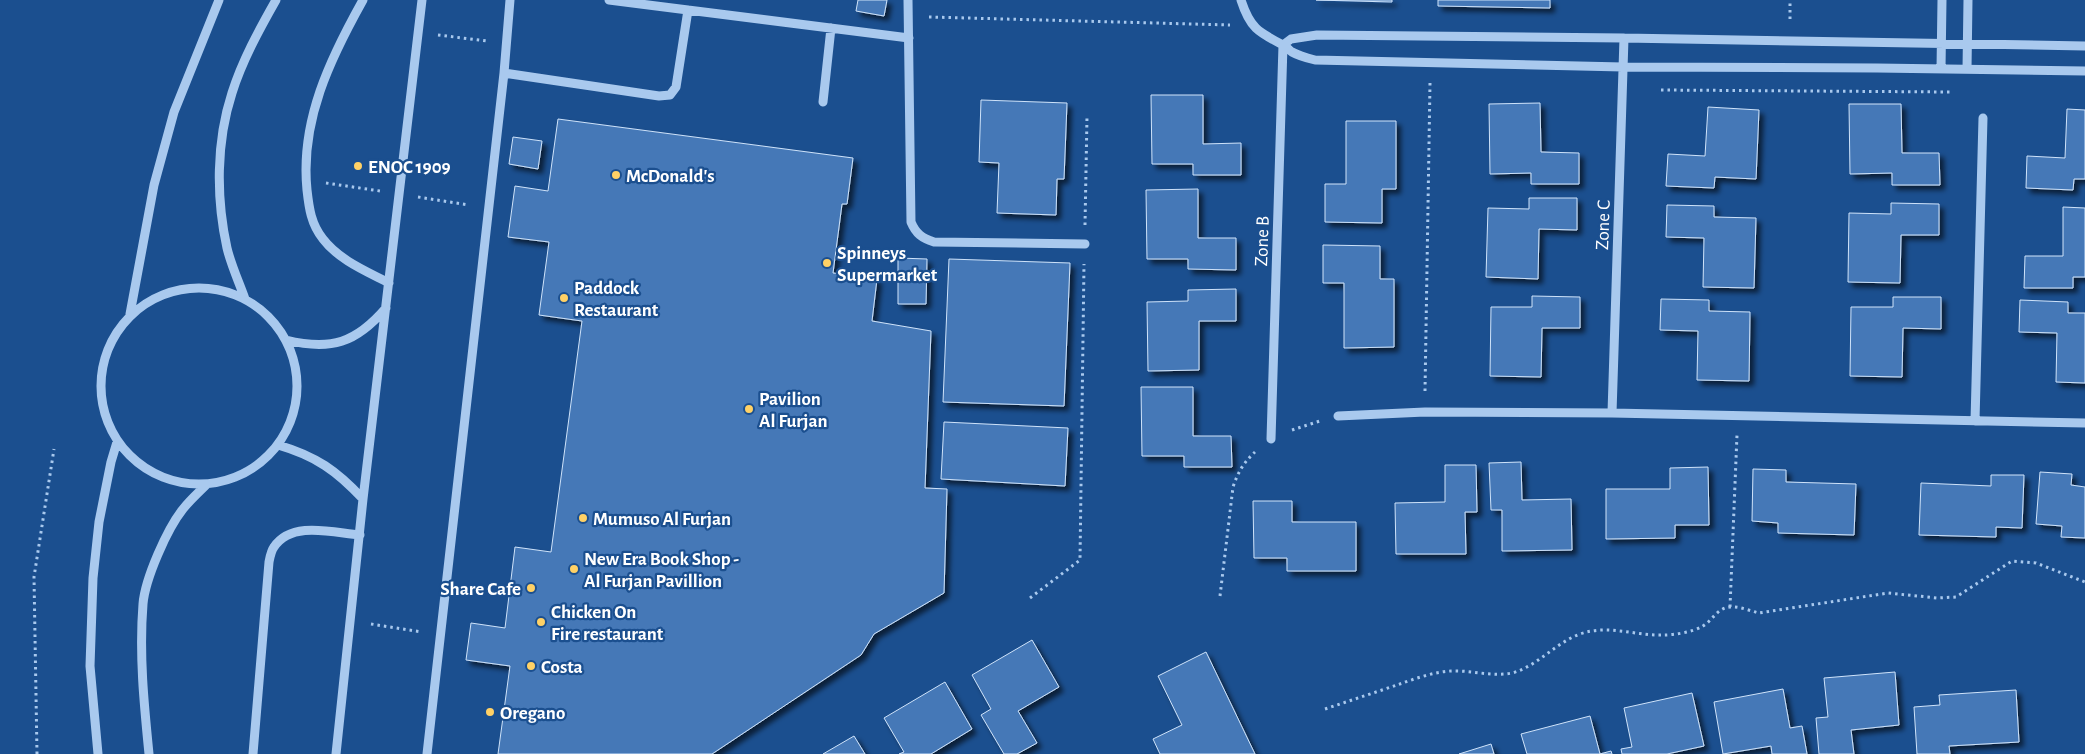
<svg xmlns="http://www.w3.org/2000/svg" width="2085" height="754" font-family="'Alegreya Sans',sans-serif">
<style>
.building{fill:#4478b7;stroke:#cfe3fa;filter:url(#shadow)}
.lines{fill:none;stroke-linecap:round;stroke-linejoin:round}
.path{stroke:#a9c9ee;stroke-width:3;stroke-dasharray:2.5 4;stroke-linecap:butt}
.minor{stroke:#a9c9ee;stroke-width:9}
.poi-dot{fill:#ffd166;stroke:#1b4f8f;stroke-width:2}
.labels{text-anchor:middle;stroke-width:4.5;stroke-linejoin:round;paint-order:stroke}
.poi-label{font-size:19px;font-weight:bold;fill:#fff;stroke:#1b4f8f;text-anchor:start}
.street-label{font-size:19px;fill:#fff;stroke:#1b4f8f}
</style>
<defs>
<filter id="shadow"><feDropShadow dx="4.5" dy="4.5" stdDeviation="2.5" flood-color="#0009"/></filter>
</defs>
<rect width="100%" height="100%" fill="#1b4f8f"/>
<!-- building -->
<path class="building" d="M858,0h29l-3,16 -28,-5z
M1316,0h76v2z
M1438,0h112v8l-112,-2z
M1151,95h52v49l38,-1v32h-48v-11h-41z
M981,100l86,3 -3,76h-7l-1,36 -59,-2 2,-50 -20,-1z
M1540,103l1,49 38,1v31h-48v-11l-41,1 -1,-70z
M1849,104h52l1,49h37l1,32h-48v-12l-42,1z
M1708,107l51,3 -3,69 -41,-2 -1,11 -48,-2 2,-32 37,2z
M2067,109l18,1v69h-11l-1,11 -47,-2 1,-32 38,2z
M558,119l295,39 -6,46h-5l-9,69 44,6 -5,42 59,10 -6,157 22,1 -3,104 -70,41 -13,21 -149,99h-214l12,-88 -44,-6 5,-37 34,5 10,-81 36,5 31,-231 -43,-6 10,-73 -41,-5 7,-51 33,5z
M1346,121h50v68h-14v34l-57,-1v-38h21z
M513,137l29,4 -4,28 -29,-5z
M1198,189v49h38v32l-48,-1v-10h-41l-1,-69z
M1529,198h48v32l-38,-1 -1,50 -52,-2 2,-69 41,1z
M1891,203l48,1v31h-38l-1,48 -52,-1 1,-69 42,1z
M1667,205l47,1v11l42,1 -2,70 -51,-1 1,-49 -38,-1z
M2063,207l22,1v69h-12v11h-49l1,-32h38z
M1323,245l57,1v33h14v68l-50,1v-65h-21z
M898,258l29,1 -1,45h-28z
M949,259l121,4 -6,143 -121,-4z
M1236,289v32h-37v49l-51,1 -1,-69 41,-1v-11z
M1532,296l48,1v31h-38l-1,49 -51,-1 1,-69h41z
M1893,297h48v32l-38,-1 -1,49 -52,-1 1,-69h42z
M1661,299l48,1v11l41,1 -1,69 -52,-1 1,-49 -38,-1z
M2020,300l48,2v11h17v70l-29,-1 1,-49 -38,-1z
M1141,387h52v49h38l1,31h-48v-11h-42z
M944,422l124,6 -3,58 -124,-7z
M1521,462l1,38 49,-1 1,51 -70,1v-41h-11l-2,-47z
M1445,465h31l1,47h-12l1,42h-70l-1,-51 50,-1z
M1708,467l1,58h-34v13l-69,1v-50h64v-21z
M1753,469l33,1v12l70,2 -2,51 -76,-2v-10l-26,-2z
M2040,472l32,2 -1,11 14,2v51l-24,-1 1,-11 -26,-2z
M1991,475h33l-2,53 -26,-1v10l-77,-2 2,-52 70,3z
M1253,501h39v21h64v49h-69v-13h-33z
M1032,640l27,47 -41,24 19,32 -20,11h-13l-23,-39 10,-6 -19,-34z
M1206,652l49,102h-95l-7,-15 29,-14 -24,-49z
M1895,672l4,53 -48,5 3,24h-35l-3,-36 12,-1 -4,-39z
M945,682l27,47 -41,25h-32l5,-2 -20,-34z
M1783,689l7,39 12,-2 5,28h-35l-1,-8 -48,8 -9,-52z
M2016,690l3,52 -70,4 1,8h-33l-3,-47 26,-2 -1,-10z
M1692,693l12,53 -37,8h-45l-1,-5 11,-2 -8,-39z
M1590,716l10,38 11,-3 1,3h-85l-6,-20z
M854,736l11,18h-42z
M1491,744l3,10h-35z"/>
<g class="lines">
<!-- path -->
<path class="path" d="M929,17l301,8
M1790,19v-19
M438,35l49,6
M1661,90l291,2
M326,183l54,8
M418,197l51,8
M1085,225l2,-109
M1425,391l5,-308
M1292,430l28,-9
M1220,596l13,-109c5,-15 11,-25 22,-35
M1030,598l50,-38 4,-296
M1730,607l7,-172
M371,624l51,8
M1325,709c24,-8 48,-16 72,-24 17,-6 36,-13 54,-14 20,-1 41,6 61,2 26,-7 43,-30 68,-39 28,-10 55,2 83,1 12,0 30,-3 40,-9 10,-6 14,-18 27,-19 10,-1 20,4 29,6l129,-20 49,5 19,-1 56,-36 24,2 49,19
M37,754l-3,-177 20,-128"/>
<!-- minor -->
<path class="minor" d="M363,0c-33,59 -63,121 -56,190 2,18 4,34 16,49 16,21 43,32 66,44
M609,0l300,38
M908,0l3,222c5,12 11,16 23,20l151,2
M1241,0c9,28 17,32 42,45 3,1 6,5 9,7 7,4 15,6 23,8l308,7 254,1 208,3
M1283,45l8,-6 26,-4 307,3 461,8
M1941,69l1,-69
M1967,69l1,-69
M504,73l155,23 11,-1 6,-8 12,-77
M823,102l8,-74
M101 386a98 98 0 1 1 196 0a98 98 0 1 1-196 0Z
M245,299c-6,-17 -14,-34 -18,-51 -11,-50 -11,-106 5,-155 10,-32 27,-63 44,-93
M130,314l24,-129 20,-73 45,-112
M286,340c45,11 70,3 100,-32
M1612,413l12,-375
M1338,416l87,-4 187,1 473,10
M1975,421l8,-303
M1271,439l12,-394
M278,445c38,11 59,26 85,54
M98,754l-8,-88 3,-88 6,-56 12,-60 6,-20
M149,754c-5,-50 -10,-100 -6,-150 2,-25 24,-75 40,-95 7,-9 16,-17 24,-25
M253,754l16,-192c1,-5 2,-11 5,-15 18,-27 60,-14 86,-12
M336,754l27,-255 59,-499
M427,754l77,-681 6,-73"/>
</g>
<!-- markers -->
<g class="poi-dot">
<circle cx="358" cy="166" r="5"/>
<circle cx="616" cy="175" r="5"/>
<circle cx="827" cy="263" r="5"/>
<circle cx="564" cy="298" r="5"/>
<circle cx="749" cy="409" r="5"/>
<circle cx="583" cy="518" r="5"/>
<circle cx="574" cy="569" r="5"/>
<circle cx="531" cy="588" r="5"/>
<circle cx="541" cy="622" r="5"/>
<circle cx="531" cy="666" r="5"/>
<circle cx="490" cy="712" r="5"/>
</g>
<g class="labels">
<!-- poi labels -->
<g class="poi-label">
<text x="368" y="173">ENOC 1909</text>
<text x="626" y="182">McDonald's</text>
<text x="837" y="259">Spinneys<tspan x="837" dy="22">Supermarket</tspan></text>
<text x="574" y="294">Paddock<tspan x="574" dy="22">Restaurant</tspan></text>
<text x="759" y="405">Pavilion<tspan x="759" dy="22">Al Furjan</tspan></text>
<text x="593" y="525">Mumuso Al Furjan</text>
<text x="584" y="565">New Era Book Shop -<tspan x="584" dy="22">Al Furjan Pavillion</tspan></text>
<text x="521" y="595" text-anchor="end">Share Cafe</text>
<text x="551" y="618">Chicken On<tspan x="551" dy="22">Fire restaurant</tspan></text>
<text x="541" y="673">Costa</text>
<text x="500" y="719">Oregano</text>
</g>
<!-- street labels -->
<g class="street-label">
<text transform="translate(1602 225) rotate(-88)" y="7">Zone C</text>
<text transform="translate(1261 241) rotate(-88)" y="7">Zone B</text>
</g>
</g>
</svg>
